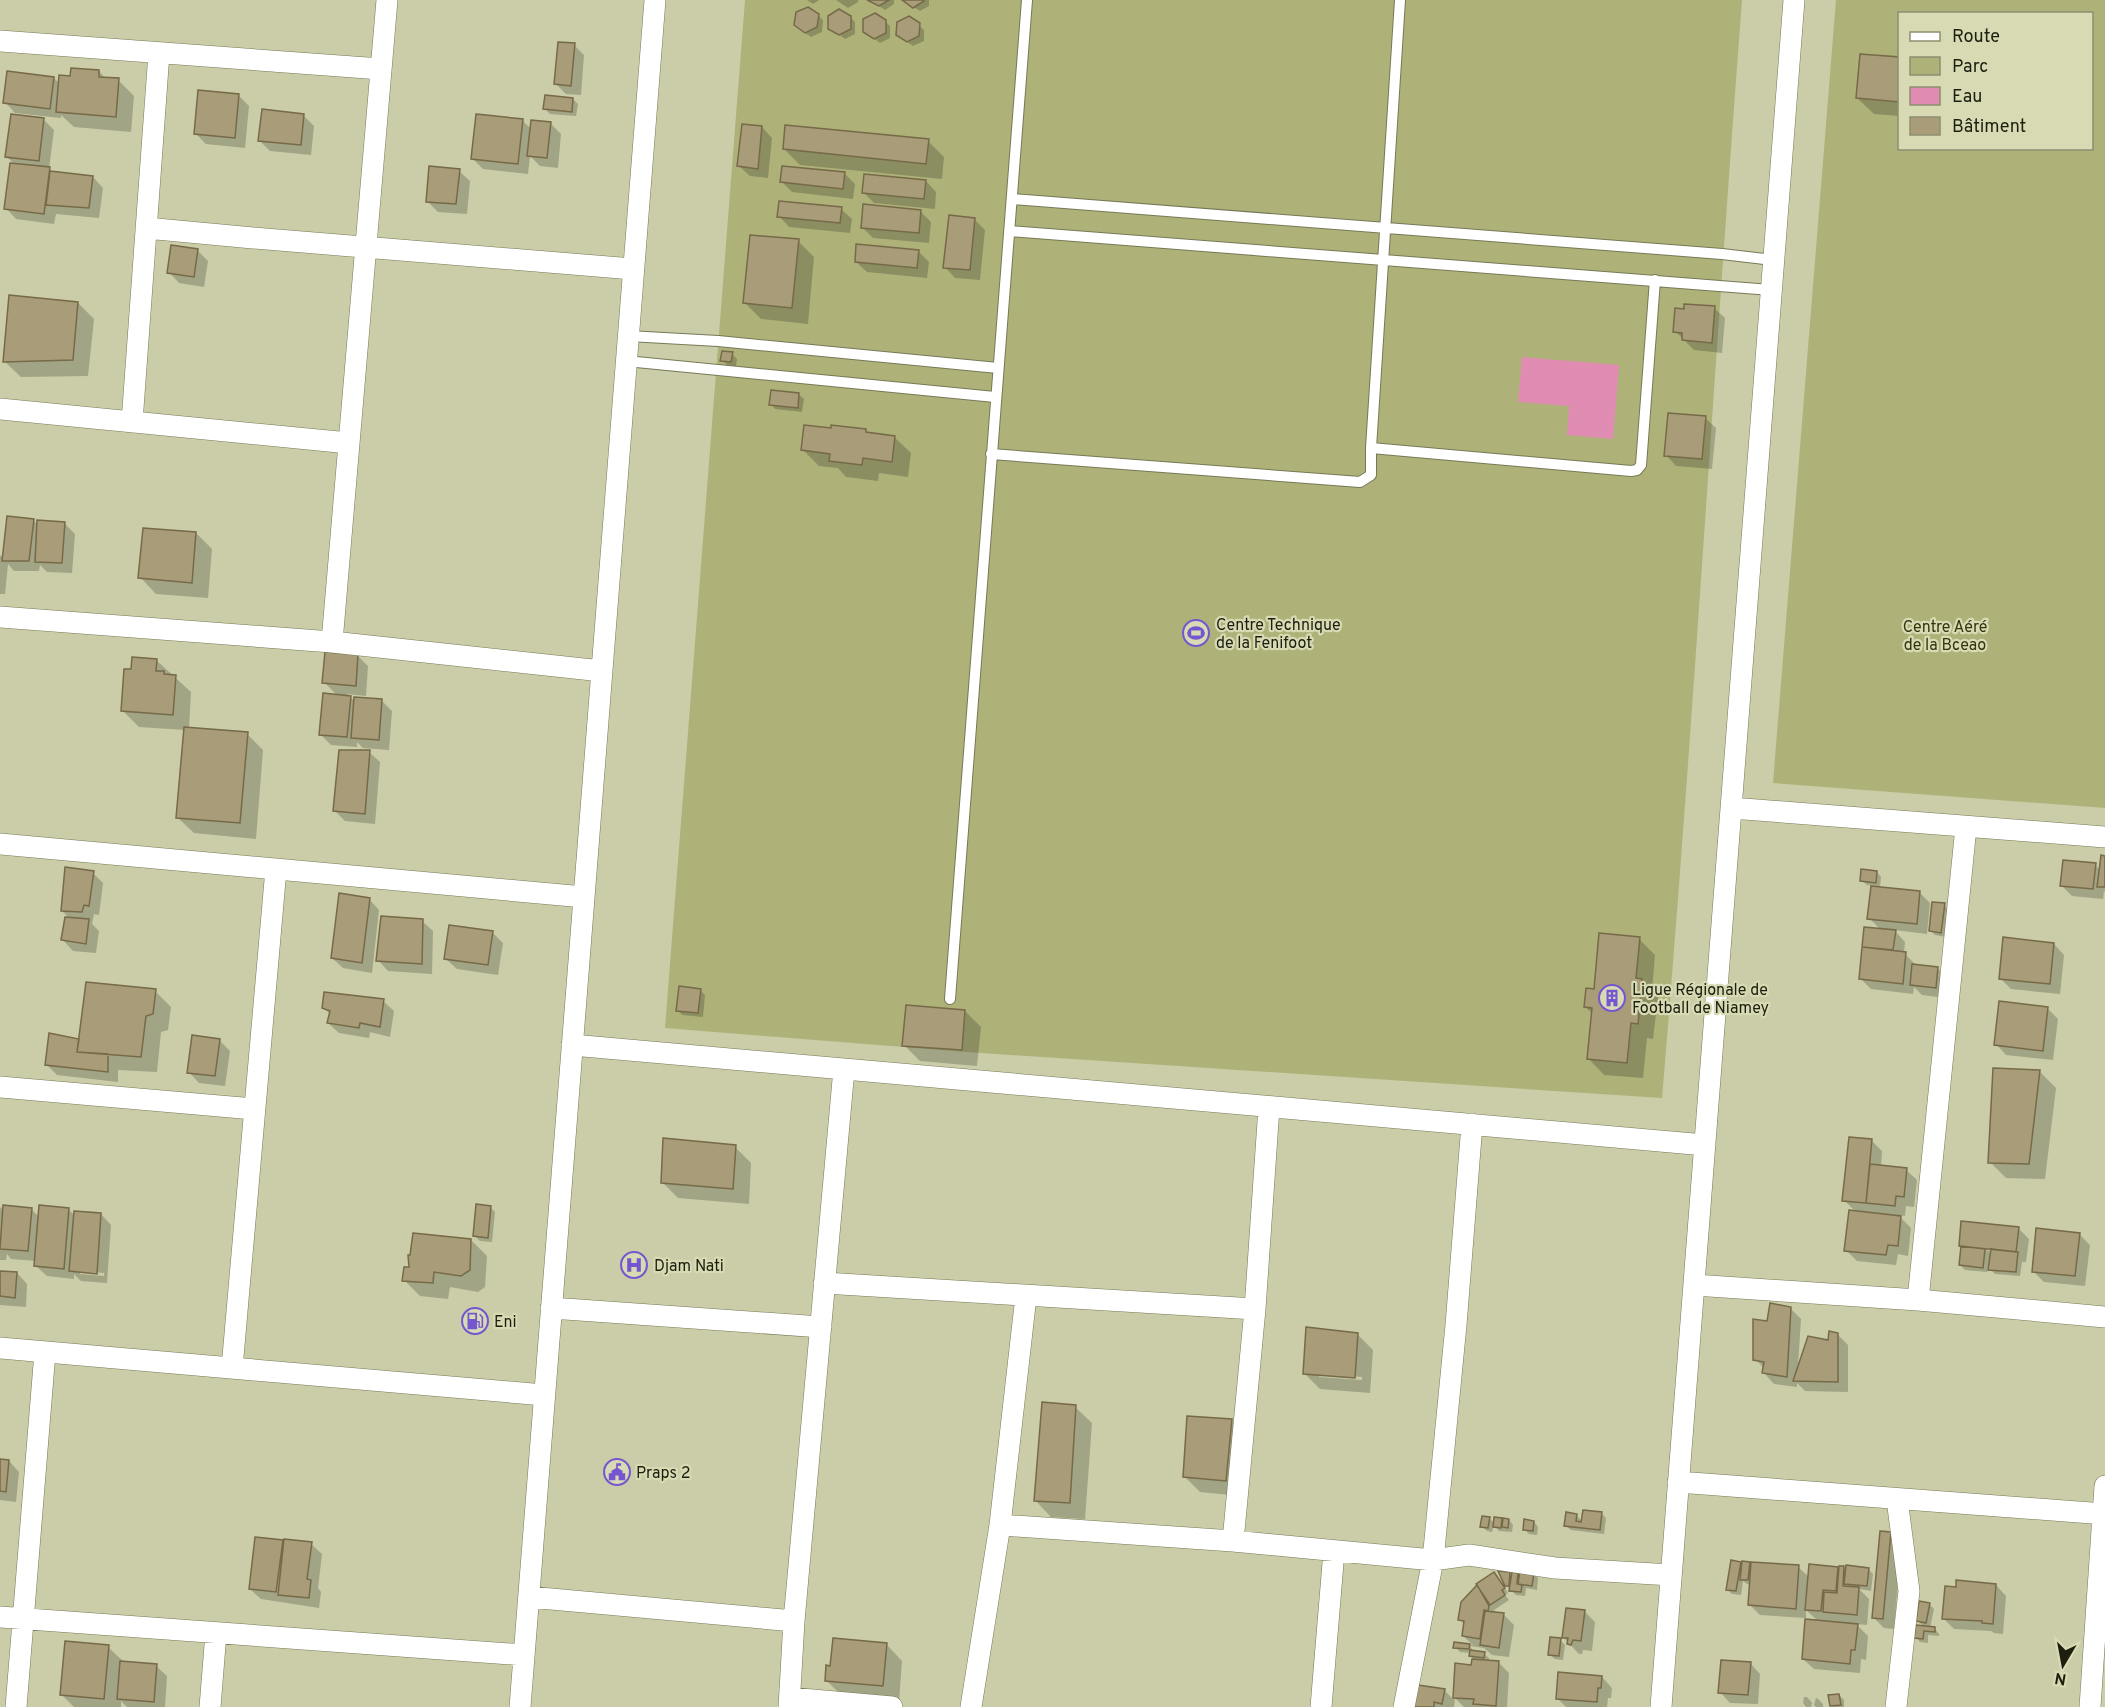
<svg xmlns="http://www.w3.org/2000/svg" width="2105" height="1707" font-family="Overpass,sans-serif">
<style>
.green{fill:#aeb279;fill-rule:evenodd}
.water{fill:#e08bb2}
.shadow{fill:#0003;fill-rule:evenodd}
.building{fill:#a99c79;stroke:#766a48;stroke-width:1.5}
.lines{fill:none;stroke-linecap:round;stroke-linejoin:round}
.service-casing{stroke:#777956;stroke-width:12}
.minor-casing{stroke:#777956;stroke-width:22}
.service{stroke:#fff;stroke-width:10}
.minor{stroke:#fff;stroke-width:21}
.labels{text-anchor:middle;stroke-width:4.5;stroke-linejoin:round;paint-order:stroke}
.poi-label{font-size:16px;fill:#1d1e0f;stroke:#d7dab3;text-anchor:start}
.park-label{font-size:16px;fill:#34350e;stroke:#d7dab3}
</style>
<rect width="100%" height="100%" fill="#cacda7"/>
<!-- green -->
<path class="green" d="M745,0h997c-28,366 -49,732 -80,1098l-696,-46 -301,-24z
M1836,0h269v808l-332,-25zM1900,14h192v134h-192z"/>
<!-- water -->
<path class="water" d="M1522,357l97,8 -6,74 -46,-4 2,-29 -51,-4z"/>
<!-- shadow -->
<path class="shadow" d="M807,0h12l-6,4z
M836,0h22v2l-10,6z
M870,0h24v4l-9,6z
M903,0h26v6l-9,5z
M818,15l5,5 -1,12 -11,5 -10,-7z
M850,17l5,5v12l-10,5 -15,-11z
M885,21l5,5v12l-10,5 -16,-12z
M919,25l5,5v11l-11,5 -10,-7z
M574,45l10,10 -3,40 -15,-1 -10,-10z
M1900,59v57l-26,-2 -17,-16z
M99,71l7,8 12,1 16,16 -3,36 -57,-5 -13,-12v3l-46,-5 -10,-11 49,-24 6,6 12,-6z
M239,96l10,10 -4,42 -39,-4 -11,-11z
M573,99l5,5 -2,12 -26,-2 -5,-5z
M303,115l11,11 -3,29 -41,-4 -10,-10z
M43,119l11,11 -5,39 5,4 39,4 10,11 -4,30 -43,-4 -2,10 -38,-5 -10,-11 9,-43 -8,-8z
M522,120l9,9 19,-6 11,11 -3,34 -18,-2 -10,-10 -2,18 -45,-5 -10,-10z
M762,127l10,11 -4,40 -18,-2 -11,-10z
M928,141l16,16 -2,22 -142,-14 -16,-16z
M459,171l11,10 -3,33 -29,-2 -11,-11z
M844,173l11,11 -2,15 -61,-7 -10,-10z
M926,181l10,11 -1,17 -61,-6 -10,-10z
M841,209l11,10 -2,14 -61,-6 -10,-11z
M920,211l11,11 -2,21 -56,-5 -11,-11z
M974,219l11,11 -5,50 -25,-2 -10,-11z
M798,241l16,16 -6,67 -47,-5 -16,-16z
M197,250l11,11 -4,26 -25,-4 -10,-11z
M918,251l11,11 -2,16 -60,-6 -11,-10z
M78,303l16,16 -6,57 -67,1 -17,-16z
M1714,308l11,10 -3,35 -28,-3 -19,-19z
M732,354l5,5 -1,7 -9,-1 -5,-5z
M799,395l5,4 -2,13 -27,-3 -4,-5z
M1705,418l11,10 -4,41 -36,-3 -10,-11z
M865,431l4,3 25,3 17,16 -3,24 -29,-4 -1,8 -32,-4 -8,-9 -19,-2 -16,-16z
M33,520l5,5 26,-2 11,11 -3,39 -25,-1 -7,-7 -1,6h-25l-6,-7 -3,30h-5v-39l4,4z
M196,533l16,16 -4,49 -52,-4 -16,-17z
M358,656l10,10 -2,30 -19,-2 8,8 27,-1 10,10 -3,39 -26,-2 -6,-6v5l-26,-2 -11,-11 18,-38 -14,-14z
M156,660l35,32 -2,37 58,5 16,16 -7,89 -62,-6 -17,-16 8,-87 -46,-3 -16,-16 9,-40z
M369,752l11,10 -5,62 -30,-3 -10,-10z
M2105,857v35l-1,-1 -1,8 -31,-3 -11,-11 34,-20 5,5z
M1877,872l4,5 -1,11 40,5 10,10 -3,31 -33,-4 11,12 -1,11 12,12 21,3 11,11 -2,19 -24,-3 -8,-8 -1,7 -42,-5 -11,-11 6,-50 15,2 -12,-12 3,-32 -5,-1 -5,-5z
M93,873l10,10 -4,32 -5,-1 -2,10 7,7 -3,22 -23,-2 -10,-11 7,-21 -8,-8z
M369,899l10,11 -7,63 -29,-5 -11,-10z
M1944,905l5,5 -3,27 -11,-2 -5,-5z
M422,921l11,10 -1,43 -44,-3 -10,-11z
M492,932l11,11 -5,32 -41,-6 -11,-10z
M1639,939l16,16 -3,36 6,6 -5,42 -6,-1 -4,40 -39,-3 -16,-17 5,-44 -8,-7z
M2054,944l10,11 -4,39 -49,-5 -11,-11z
M700,990l5,5 -2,22 -21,-2 -4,-5z
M155,991l16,16 -3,23 -7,2 -4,40 -39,-2v12l-61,-7 -10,-10 31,-25z
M383,1001l11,10 -4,26 -20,-5 -1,6 -30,-5 -11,-10 2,-9 -7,-7z
M2047,1008l11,11 -5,41 -47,-5 -10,-11z
M965,1011l16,16 -4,39 -57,-5 -16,-16z
M220,1041l10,10 -5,35 -26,-3 -10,-11z
M2039,1071l17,17 -11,91 -39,-1 -16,-16z
M1851,1139l21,2 10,10 -1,16 25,3 11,10 -3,27 -8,-1 -1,10 -7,-1 13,13 -3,28 -10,-2 -2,11 -39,-4 -11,-11 11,-37 -13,-13z
M735,1147l16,16 -2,41 -71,-6 -16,-16z
M0,1207l4,4 27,-2 9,9 28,-9 7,7 26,-2 10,11 -4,58 -26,-2 -7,-7v5l-27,-3 -11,-10v-5l-25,-2 -4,-5 -1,6h-6zM80,1271l24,2v3l-24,-2z
M490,1207l5,5 -3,30 -12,-1 -5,-5z
M2018,1228l11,11 -3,23h-4l-2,14 -25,-2 -7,-7 -1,5 -22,-2 -5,-5 2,-18zM1981,1247l17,2v3l-14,-2z
M2079,1234l11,11 -5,41 -41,-4 -11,-11z
M471,1240l16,16 -2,31 -7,5 -28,-5 -2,12 -28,-3 -16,-16 6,-11z
M0,1272l17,1 10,11 -1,23 -26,-2z
M1790,1308l11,11 -3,47 39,-32 11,11v47l-43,-1 -8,-8v4l-23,-3 -10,-11 1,-4 -10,-10 13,-37z
M1357,1334l16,16 -3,43 -50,-4 -16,-16zM1319,1374l43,3v3l-43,-3z
M1075,1407l17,16 -7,96 -34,-2 -16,-17z
M1231,1421l16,16 -5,59 -42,-4 -16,-16z
M0,1460l9,1 10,11 -3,30 -16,-2z
M1601,1513l5,5 -2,16 -33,-4 -5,-4 10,-11 7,7z
M1489,1518l6,6v-5l14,1 4,5 -1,7 -13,-1 -5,-6 -2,7 -5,-1 -5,-5z
M1534,1522l4,5 -1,8 -8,-1 -5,-5z
M1890,1534l11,10 -7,85 -10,-1 -11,-11z
M282,1542l3,3 26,-1 11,10 -4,34 3,4 -2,16 -58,-9 -11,-10z
M1732,1562l9,2 2,2 7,-3 2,3 46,1 11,10 1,-11 34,2 3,3 21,-2 5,5 -2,17 -12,-2 10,10 -2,26 -11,-1 12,12 -2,24 -5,-1 -1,14 -46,-4 -11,-10 16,-37 -13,-12v8l-46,-3 -11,-11 2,-20h-4l-4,-3 -2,14 -9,-1 -5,-5z
M1509,1573l4,4v-3h20l5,4 -1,12 -11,-2 -1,8 -9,-1 -10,-10z
M1499,1579l9,14 -3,2 4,5 -15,10 3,4h6l11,11 -5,32 -17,-2 -8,-7 -14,-2 4,6 10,2 5,4v4h9l11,11 -2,34h-43l-9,-9 -1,9h-45l35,-17 10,10 2,-35 16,1 1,-7 -2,-3v-3l-11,-1 -5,-5v-3l18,1 -10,-9 2,-11 -5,-5 17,-32 7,7z
M1996,1585l10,11 -3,38 -9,-1 -3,-2 -37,-2 -11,-11z
M1929,1604l5,5 -4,19 5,1 4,5v2l-11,-1v8l-8,-1 -4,-5 8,-10 -6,-6z
M1584,1611l11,11 -3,29 -9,-1 -1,4h-3l-16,-17z
M1560,1640l5,5 -2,15 -8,-1 -5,-4z
M886,1644l16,17 -3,41 -57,-6 -16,-16 6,-13z
M108,1647l17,16 31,3 11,10 -2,31h-38l-6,-6v6h-47l-12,-12z
M1750,1663l10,11 -2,30 -28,-1 -10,-11z
M1602,1677l10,11 -1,10h-3l-1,9h-41l-9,-9z
M1839,1695l5,5v7h-11l-2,-2z
M1804,1697h3l7,8 2,-7 2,1 5,5v3h-7l-4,-4 -1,4h-5l-3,-4z"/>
<!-- building -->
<path class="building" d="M867,0h22l-10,6z
M902,0h22v1l-11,7z
M808,7l11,7 -2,13 -12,6 -11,-8 2,-13z
M839,9l12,7v13l-12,6 -11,-6v-13z
M875,13l11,7v13l-12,6 -11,-7v-13z
M909,16l11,7 -1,13 -12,6 -11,-7 1,-13z
M558,42l17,1 -4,43 -17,-2z
M1860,54l40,3v45l-44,-4z
M71,68l28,2v7l20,1 -3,39 -60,-5 3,-37 11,1z
M7,71l47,6 -4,32 -47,-6z
M198,90l41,4 -4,44 -41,-4z
M545,95l28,3 -1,14 -29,-3z
M262,109l42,5 -3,31 -43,-4z
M11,114l33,4 -5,43 -34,-4z
M476,114l47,5 -5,45 -47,-5z
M531,120l20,2 -4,36 -20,-2z
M742,124l20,2 -4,43 -21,-3z
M785,125l144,14 -3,25 -143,-15z
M10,163l40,4 -6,47 -40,-5z
M429,166l31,3 -4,35 -30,-2z
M782,166l63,6 -2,17 -63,-7z
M50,171l43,5 -4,32 -43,-3z
M864,174l62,6 -2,19 -62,-6z
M779,201l63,6 -2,16 -63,-6z
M863,204l58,6 -2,23 -58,-5z
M949,215l26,3 -5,52 -27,-2z
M750,235l49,4 -7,69 -49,-5z
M856,244l63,6 -2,18 -62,-6z
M171,245l27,4 -4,28 -27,-4z
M9,295l69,7 -5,58 -70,2z
M1684,304l31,2 -3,37 -30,-3v-7l-9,-1 2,-24 9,1z
M722,351l11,1 -2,10 -11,-1z
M771,390l28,3 -1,15 -29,-3z
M1668,413l38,3 -4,43 -38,-3z
M804,425l27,3v-3l35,4v3l29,4 -3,26 -29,-4 -1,7 -33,-4 1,-7 -29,-4z
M7,516l27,3 -5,42h-27z
M37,520l28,2 -3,41 -27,-1z
M143,528l53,4 -4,51 -54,-5z
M325,652l33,2 -2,32 -34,-3z
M132,657l25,2 -1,12h8v3l12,1 -3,40 -52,-4 3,-42h7z
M323,693l28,3 -4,41 -28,-2z
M354,697l28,2 -3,41 -28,-2z
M184,727l64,5 -8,91 -64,-5z
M339,750h31l-5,64 -32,-3z
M2101,855l4,1v31h-8z
M2063,860l33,3 -3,26 -33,-3z
M65,867l29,4 -5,35 -5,-1 -2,7 -21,-1z
M1861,869l16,2 -1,12 -16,-2z
M1871,886l49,5 -3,33 -50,-5z
M339,893l31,5 -8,65 -31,-5z
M1932,902l13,1 -4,30 -12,-2z
M381,916l42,3 -1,45 -46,-3z
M65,917l24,2 -3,25 -25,-4z
M449,925l44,6 -5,34 -44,-6z
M1864,927l32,3 -3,20 -31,-3z
M1599,933l41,4 -4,41 6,1 -4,45 -7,-1 -4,40 -40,-4 5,-51 -8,-1 2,-19 8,1z
M2003,937l51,6 -4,41 -51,-5z
M1862,947l44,5 -3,32 -44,-5z
M1912,964l26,3 -2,21 -26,-3z
M86,982l70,7 -3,25 -7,2 -5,41 -64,-5z
M679,986l22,3 -3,24 -22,-2z
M324,992l60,7 -4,28 -20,-4 -1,5 -32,-5 3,-12 -8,-3z
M1999,1001l49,6 -5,44 -49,-6z
M906,1005l59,5 -3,40 -60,-4z
M49,1033l30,6 -2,13 31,2v18l-63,-7z
M192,1035l28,4 -5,37 -28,-3z
M1993,1068l47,2 -11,94 -41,-1z
M1849,1137l23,2 -6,64 -24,-2z
M663,1138l73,7 -3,44 -72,-6z
M1870,1164l37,4 -3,29 -8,-1 -1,10 -29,-3z
M476,1204l15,2 -3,32 -15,-2z
M3,1205l29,3 -4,43 -28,-2z
M39,1205l30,3 -5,61 -30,-3z
M1849,1210l52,6 -3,30 -10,-1 -2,10 -42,-4z
M74,1211l27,2 -4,61 -28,-3z
M1961,1221l58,6 -3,25 -57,-6z
M2036,1228l44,5 -5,43 -43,-4z
M413,1233l58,6 -1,31 -9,6 -27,-4 -1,11 -31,-2 2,-14h5l-1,-12h2z
M1961,1246l24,3 -2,19 -24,-3z
M1991,1249l27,3 -2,20 -28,-2z
M0,1271l17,1 -2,26 -15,-2z
M1770,1303l21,4 -4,70 -25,-4 2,-11 -11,-2v-41l14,2z
M1306,1327l52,6 -3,45 -52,-4z
M1829,1331l9,2v49l-45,-1 15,-45 20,4z
M1042,1402l34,3 -6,98 -36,-2z
M1187,1416l45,3 -6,62 -43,-4z
M0,1459l9,1 -3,32 -6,-1z
M1583,1510l19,2 -2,18 -36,-4 2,-14 11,2 -1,7 5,1z
M1482,1516l8,1 -2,11 -8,-1z
M1494,1517l8,1 -1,10 -8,-1z
M1503,1518l6,1 -1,9 -6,-1z
M1524,1519l10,2 -1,10 -10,-1z
M1880,1531l11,1 -8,87 -11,-1z
M255,1537l28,3 -7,52 -27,-3z
M284,1539l28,3 -5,37 4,1 -2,18 -31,-3z
M1731,1560l10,2 -5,29 -10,-1z
M1742,1561l8,1 -2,18h-8z
M1751,1562l48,3 -3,44 -48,-4z
M1809,1564l29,3 -2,24 -13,-1 -2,21 -16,-1z
M1846,1565l23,3 -2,18 -23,-2z
M1839,1566h5l-1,20 16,1 -2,28 -34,-3 1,-20 13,1z
M1520,1570l14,2 -2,14 -14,-2z
M1498,1571l12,1 -1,14h-4z
M1494,1572l11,16 -3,2 3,5 -15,10 -14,-21z
M1512,1572l6,1 -1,11 5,1 -1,7 -12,-1z
M1956,1580l40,4 -3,40 -11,-1v-2l-40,-2 3,-33 11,1z
M1477,1585l12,21 -1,5 -4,-1 -4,29 -18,-3 2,-15 -6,-1 3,-18z
M1919,1601l11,2 -4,20 -10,-2z
M1566,1608l19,2 -4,31 -8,-1 -2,5 -4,-1 1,-6h-6z
M1485,1611l19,2 -5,35 -19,-3z
M1805,1619l53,5 -3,26h-4l-1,14 -48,-5z
M1916,1625l19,2v5l-11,-1 -1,8 -9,-1z
M1550,1637l11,1 -2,18 -11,-1z
M833,1638l54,5 -4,43 -58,-5 1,-16 4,1z
M65,1641l44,4 -5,54 -44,-4z
M1454,1642l16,2 -1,5 -16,-1z
M1470,1650l15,2 -1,6 -15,-2z
M1472,1659l27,2 -3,45 -23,-2 1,-5 -21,-1 2,-35 16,2z
M1721,1660l30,2 -3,33 -30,-2z
M120,1661l37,3 -3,38 -37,-3z
M1558,1672l44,4 -1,12h-3l-1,14 -41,-3z
M1411,1684l34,5 -3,15 -8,-2v5h-26z
M1839,1694l2,11 -11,1 -2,-11z"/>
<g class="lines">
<defs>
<path id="service" d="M1012,199l710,55 51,6
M1009,231l762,59
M628,336l90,5 280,27
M626,361l369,36
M1371,448l260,23 6,-1 4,-5 14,-185
M991,454l369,28 11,-7v-27l29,-448
M950,999l77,-999"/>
<path id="minor" d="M0,41l381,28
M146,228l107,10 380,31
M0,409l349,34
M132,422l27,-369
M0,617l332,25 270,29
M332,642l55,-642
M1731,808l374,29
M0,844l584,53
M572,1045l1133,100
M0,1087l254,22
M824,1283l431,26
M1694,1285l224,15 187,17
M1918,1300l48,-473
M551,1308l270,19
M0,1348l544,47
M232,1368l44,-499
M1678,1482l427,32
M1000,1525l233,16 200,19 36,-5 86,13 116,7
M1233,1541l22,-232 14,-202
M529,1597l265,24
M0,1617l524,38
M790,1698l102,9
M16,1707l29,-355
M210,1707l6,-74
M520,1707l135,-1707
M789,1707l5,-86 50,-552
M971,1707l29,-182 26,-229
M1321,1707l13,-156
M1404,1707l29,-147 23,-235 16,-201
M1661,1707l133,-1707
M1896,1707l13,-116 -12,-92
M2090,1707l15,-221"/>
</defs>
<!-- service casing -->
<use href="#service" class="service-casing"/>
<!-- minor casing -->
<use href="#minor" class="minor-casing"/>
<!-- service -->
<use href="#service" class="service"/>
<!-- minor -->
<use href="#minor" class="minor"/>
</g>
<!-- icons -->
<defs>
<symbol id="stadium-ring" viewBox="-11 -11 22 22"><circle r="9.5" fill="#d7dab3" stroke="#7556d0" stroke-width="1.5"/><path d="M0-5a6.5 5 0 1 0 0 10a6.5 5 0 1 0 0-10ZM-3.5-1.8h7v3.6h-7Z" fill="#7556d0"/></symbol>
<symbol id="building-ring" viewBox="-11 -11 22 22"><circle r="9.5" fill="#d7dab3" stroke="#7556d0" stroke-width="1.5"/><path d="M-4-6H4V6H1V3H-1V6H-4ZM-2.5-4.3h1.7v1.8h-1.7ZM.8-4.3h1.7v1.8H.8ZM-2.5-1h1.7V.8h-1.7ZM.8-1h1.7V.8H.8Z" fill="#7556d0"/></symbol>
<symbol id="hospital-ring" viewBox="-11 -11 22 22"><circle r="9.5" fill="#d7dab3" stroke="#7556d0" stroke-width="1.5"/><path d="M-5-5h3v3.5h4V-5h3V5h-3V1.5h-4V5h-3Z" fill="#7556d0"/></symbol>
<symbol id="fuel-ring" viewBox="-11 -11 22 22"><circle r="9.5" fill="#d7dab3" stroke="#7556d0" stroke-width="1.5"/><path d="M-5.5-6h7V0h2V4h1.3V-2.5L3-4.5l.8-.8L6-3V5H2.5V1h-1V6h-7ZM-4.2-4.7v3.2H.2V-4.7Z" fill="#7556d0"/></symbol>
<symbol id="civic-ring" viewBox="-11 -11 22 22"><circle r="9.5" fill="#d7dab3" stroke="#7556d0" stroke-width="1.5"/><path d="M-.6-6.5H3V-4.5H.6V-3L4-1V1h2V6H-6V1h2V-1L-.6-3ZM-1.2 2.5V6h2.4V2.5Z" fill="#7556d0"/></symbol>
</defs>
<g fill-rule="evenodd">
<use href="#stadium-ring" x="1181" y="618" width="30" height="30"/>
<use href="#building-ring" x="1597" y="983" width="30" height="30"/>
<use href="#hospital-ring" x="619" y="1250" width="30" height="30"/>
<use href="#fuel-ring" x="460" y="1306" width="30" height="30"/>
<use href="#civic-ring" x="602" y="1457" width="30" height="30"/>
</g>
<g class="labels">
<!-- poi labels -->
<g class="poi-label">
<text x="1216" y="630">Centre Technique<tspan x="1216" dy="18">de la Fenifoot</tspan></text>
<text x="1632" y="995">Ligue Régionale de<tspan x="1632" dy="18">Football de Niamey</tspan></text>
<text x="654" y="1271">Djam Nati</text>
<text x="494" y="1327">Eni</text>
<text x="636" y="1478">Praps 2</text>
</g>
<!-- park labels -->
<g class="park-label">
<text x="1945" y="632">Centre Aéré<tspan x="1945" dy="18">de la Bceao</tspan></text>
</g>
</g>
<!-- legend -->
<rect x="1898" y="12" width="195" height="138" fill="#d7dab3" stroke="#8d8f71" stroke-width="1.5"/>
<rect x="1910" y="32" width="30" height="9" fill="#ffffff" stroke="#8d8f71" stroke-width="1.5"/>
<text x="1952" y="42" font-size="18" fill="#1d1e0f">Route</text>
<rect x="1910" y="57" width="30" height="18" fill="#aeb279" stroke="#8d8f71" stroke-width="1.5"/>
<text x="1952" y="72" font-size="18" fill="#1d1e0f">Parc</text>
<rect x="1910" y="87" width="30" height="18" fill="#e08bb2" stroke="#8d8f71" stroke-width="1.5"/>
<text x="1952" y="102" font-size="18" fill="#1d1e0f">Eau</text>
<rect x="1910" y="117" width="30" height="18" fill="#a99c79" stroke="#8d8f71" stroke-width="1.5"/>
<text x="1952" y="132" font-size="18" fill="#1d1e0f">Bâtiment</text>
<!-- north arrow -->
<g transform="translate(2063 1665) rotate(190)" stroke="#d7dab3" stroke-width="4.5" paint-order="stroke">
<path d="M0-4.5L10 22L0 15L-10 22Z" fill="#1d1e0f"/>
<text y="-9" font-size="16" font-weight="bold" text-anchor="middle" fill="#1d1e0f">N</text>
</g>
</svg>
